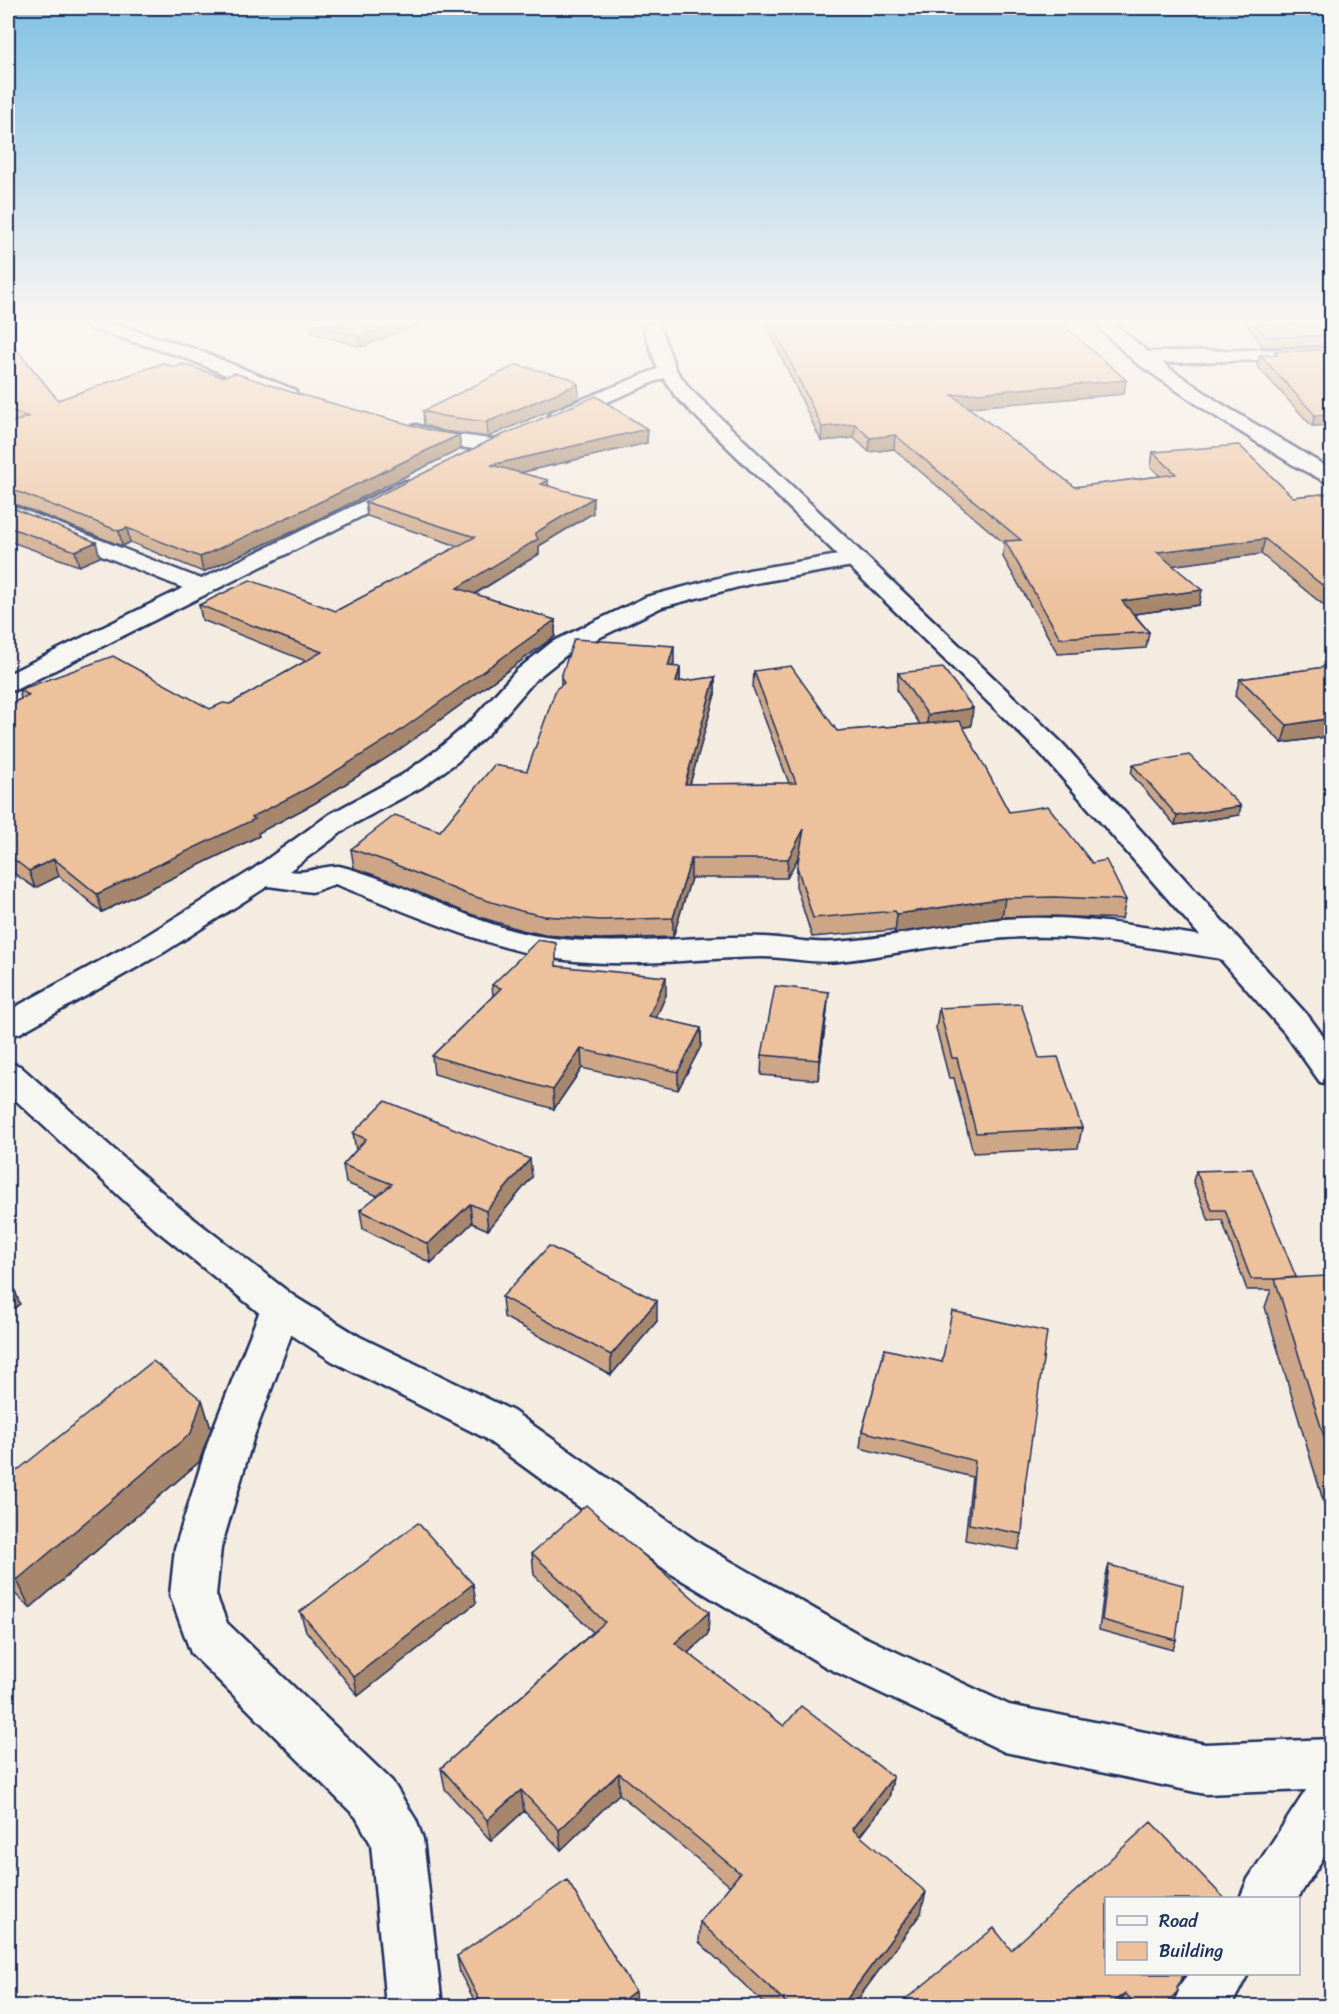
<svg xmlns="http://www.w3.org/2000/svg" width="1339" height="2014" font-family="Sriracha,sans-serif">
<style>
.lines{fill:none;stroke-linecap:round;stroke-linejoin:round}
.street-casing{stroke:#1b2f5e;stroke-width:5}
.secondary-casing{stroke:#1b2f5e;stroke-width:5}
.street{fill:#f6f6f2;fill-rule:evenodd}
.secondary{fill:#f6f6f2;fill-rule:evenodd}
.wall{fill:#cca686;stroke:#1b2f5e;stroke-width:1.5}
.shaded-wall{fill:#a6876d;stroke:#1b2f5e;stroke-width:1.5}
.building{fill:#edc19c;stroke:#1b2f5e;stroke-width:1.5}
</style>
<rect width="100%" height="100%" fill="#f4ebe1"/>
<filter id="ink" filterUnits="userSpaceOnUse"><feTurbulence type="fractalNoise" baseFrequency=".0167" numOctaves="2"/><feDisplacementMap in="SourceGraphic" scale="12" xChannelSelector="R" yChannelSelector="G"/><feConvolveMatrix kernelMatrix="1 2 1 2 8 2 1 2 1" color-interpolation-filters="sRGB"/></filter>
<g filter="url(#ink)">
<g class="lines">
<defs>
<path id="street" d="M87,324h27l81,25 100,41 2,4 -2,4h-14l-98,-41 -94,-29z
M1095,324h19l34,28 184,-4v10l-170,5 58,40 112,67v15l-37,-19 -88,-55 -72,-49z
M667,365l6,1 3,4 -3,4 -108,46h-14l-3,-4 3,-4z
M416,425l28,8 46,6 7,2 3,4 -3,4 -7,2 -48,-6 -33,-10 -3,-4 3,-4z
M405,481l7,2 3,4 -3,4 -395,198 -9,3v-18l175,-86 -175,-71v-13l193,75z
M856,552l8,2 3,5 -3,5 -114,20 -88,23 -92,45 -35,28 -46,53 -32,29 -35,25 -72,39 -61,45c22,3 29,-5 50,-5 70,17 134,61 206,71 74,11 146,-2 219,0 24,1 48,7 72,5 64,-4 126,-23 190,-24 68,-2 137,13 204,22l11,3 5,7 -5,7 -11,3c-63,-9 -142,-26 -205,-23 -62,2 -124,17 -186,24 -26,3 -51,-4 -77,-4 -72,1 -148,14 -220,-1 -71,-14 -139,-46 -207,-72l-23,8 -44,-6 -102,65 -146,82 -12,3v-25l136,-74 108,-67 78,-56 72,-39 35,-25 34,-29 46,-51 35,-28 94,-45 103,-27z
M281,1292l14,5 6,11 -48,131 -32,109 -5,47 11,28 165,158 24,39 7,19 19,167h-56l-15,-162 -15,-27 -165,-164 -21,-58 5,-47 34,-109 52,-131 6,-11z
M1332,1771v73l-34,54h-58l8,-19 66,-101z
M1188,1974h60l-17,32h-60l8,-20z"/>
<path id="secondary" d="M642,324h17l17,46 14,19 372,354 247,274 23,31v37l-12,-3 -35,-49 -243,-278 -366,-358 -18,-27z
M8,1062l12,4 161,143 114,88 65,40 153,74 189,134 158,90 149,70 196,39 127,-5v50l-127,5 -200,-42 -179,-85 -156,-94 -187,-136 -151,-76 -65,-42 -112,-90 -147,-136z"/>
</defs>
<!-- street casing -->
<use href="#street" class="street-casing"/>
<!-- secondary casing -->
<use href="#secondary" class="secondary-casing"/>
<!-- street -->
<use href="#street" class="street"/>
<!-- secondary -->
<use href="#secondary" class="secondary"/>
</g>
<!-- wall -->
<path class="wall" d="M311,324h109l-59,23 -49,-14z
M766,324h296l62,70 -156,13 107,80 85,-11 -9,-9 2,-15 140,45 39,-4v119l-71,-58 -88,11 26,40 -65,9 15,18 -3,16 -88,6 -55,-97 1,-14 -110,-94 -25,3 -15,-14 -33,3z
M1247,324h85v22l-69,1z
M8,339l50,61 117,-33 47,10 239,72 -163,80 -95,43 -73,-30 -8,4 -113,-44 -1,1v-79l4,-1 -4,-2z
M1332,350v75l-20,1 -55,-60 3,-11h14l1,-4z
M579,398l-91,39 -45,-6 -19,-6 -1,-14z
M647,429v14l-127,30 29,13 44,27 -54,33v8l-64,40 80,26v16l-159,116 -81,51 -57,30 1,3 -157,76 -43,-36 -24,12 -27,-19v-164l13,-6 -2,-9 191,19 20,-5 76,-43 -104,-41 -3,-15 137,6 122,-65 -91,-30 -2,-14z
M8,506l92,51 -21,9 -70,-25 -1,1z
M674,663l-1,4h7v15l35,-5v17l-25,90 99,-1 -36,-95 1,-17 83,60 83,-7 -23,-33 1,-18 73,53 -8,1 46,85 83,51 34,37 -4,19 -70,-3 -50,1 -107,16 -2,-3 -81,7 -16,-51 1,-19 2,-12 -12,23h-96l-18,59 -73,2 -55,-4 -23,-5 -55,-17 -76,-32 -37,-13 -3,-19 89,-18 87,-60 34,-85v-9z
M1332,666v70l-50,7 -47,-47 5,-17z
M1133,765l106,50 -64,10 -44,-51z
M557,966l109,29 -10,23 45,10v18l-23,44 -96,-22 -28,41 -120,-35 -2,-18 61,-60 -1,-11z
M939,1008l100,50 43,70 -4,20 -105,5 -19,-75h-5l-13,-50z
M827,1011l-9,69 -57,-5 1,-20z
M353,1133l179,44 -44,53 -16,-7 -41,40 -68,-34 -3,-19 18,-14 -32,-13 -3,-18 13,-15z
M1196,1171l100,106 36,11v242l-67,-223 6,-17h-24l-25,-70 -13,1 -16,-40z
M502,1297l155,24 -46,54 -107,-58z
M885,1349l140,136 -3,49 -4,16 -53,-10 7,-63 -112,-29 2,-17z
M202,1400l9,29 -12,33 -169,146 -22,-21v-109z
M532,1553l177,59 -1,22 -20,19 96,73 109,51 -4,21 -29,38 61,77 -69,94h-84l-69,-65 1,-20 30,-36 -111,-92 -58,56 -37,-39 -33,30 -46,-52 -4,-21 152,-136 -59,-57z
M1109,1565l67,75 -3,10 -74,-20 7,-55z
M476,1603l-118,93 -52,-65 -6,-19z
M1011,1950l96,24h79l-6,7 -3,7 1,3 -7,16h-275z
M457,1956l179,51h-158l-18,-34z"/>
<!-- shaded-wall -->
<path class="shaded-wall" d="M393,324h27l-59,23 -1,-10z
M1126,380l-2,14 -173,15 1,-14z
M578,384l1,14 -91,39 -1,-15z
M1332,414v11l-20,1 3,-11z
M855,424l-1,14 -33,3 1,-14z
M647,429v14l-155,36 -1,-14z
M459,435l2,14 -163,80 -95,43 -3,-15z
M895,435l-1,14 -25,3 1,-14z
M548,480l1,15 -8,-11z
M593,498v15l-54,33v8l-81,50 -1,-16 78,-55z
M127,528l3,14 -8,4 -3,-15z
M1265,539l-4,15 -107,14 3,-16z
M96,542l4,15 -21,9 -4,-15z
M1202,590l-3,15 -80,11 3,-15z
M555,620v16l-159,116 -81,51 -57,30 1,3 -157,76 -5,-18 155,-77z
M674,646v17l-6,21v-18z
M680,667v17l-4,-2z
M715,677v17l-30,108v-18z
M973,708l-2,18 -45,7 2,-18z
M1332,718v18l-50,7 5,-18z
M1241,806l-2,9 -64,10 2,-9z
M804,829l-1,19 -16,30 1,-19z
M54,859l5,17 -24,12 -6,-17z
M691,859v19l-18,59v-19z
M1005,898l-3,19 -107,16 2,-19z
M666,977v18l-17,39v-18z
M829,992l-2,19 -9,69 1,-20z
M701,1028v18l-23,44v-18z
M581,1049l1,19 -28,41 -1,-19z
M530,1159l2,18 -44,53 -2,-19z
M470,1204l2,19 -41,40 -3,-19z
M16,1293l4,11 -12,9v-14z
M657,1301v20l-46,54v-20z
M202,1400l9,29 -12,33 -169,146 -13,-28z
M473,1584l3,19 -118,93 -4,-19z
M709,1612l-1,22 -33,31v-22z
M619,1773v21l-58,56 -2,-20z
M893,1777l-4,21 -40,52 3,-21z
M521,1790l3,21 -33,30 -4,-21z
M926,1892l-5,21 -69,94h-11z
M635,1991l1,16h-22z
M1178,1991l-7,16h-8z
M1125,1993l-6,14h-10z"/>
<!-- building -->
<path class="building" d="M317,324h76l-33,13z
M772,324h290l64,56 -174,15 123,92 101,-13 -23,-22 86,-7 54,52 39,-4v100l-67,-54 -108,13 45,38 -80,11 27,31 -89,6 -55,-97 16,-1 -126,-105 -25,3 -15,-14 -33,3z
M1256,324h76v12l-67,1z
M8,339l50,61 105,-37 12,4 8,-3 39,13 13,-4 56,19 142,39 26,4 -164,79 -95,43 -73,-29 -8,3 -111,-43v-64l20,-7 -20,-8z
M1332,350v64l-17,1 -55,-60h17l-2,-4z
M516,365l54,13 8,6 -91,38 -45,-6 -19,-5z
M596,396l51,33 -156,36 57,15 -7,4 52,14 -58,35 3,6 -81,49 98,32 -161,115 -82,51 -60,31 3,2 -158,75 -43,-35 -25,12 -21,-16v-150l21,-10 -10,-5 94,-34 97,53 13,-6 7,1 92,-52 -123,-47 51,-25 86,31 139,-74 -110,-35 132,-65z
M8,506l88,36 -21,9 -67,-24z
M574,639l100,7 -6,20 12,1 -4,15 39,-5 -30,107 111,-1 -42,-112 37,-5 46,65 123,-10 49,91 39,-6 44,57 14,-3 20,40 -71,-3 -50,1 -108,16 -2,-3 -82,7 -16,-51 7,-38 -16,30h-97l-18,59 -73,2 -56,-4 -23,-5 -55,-17 -77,-32 -38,-13 44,-34 45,16 54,-66 33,6 29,-82 8,-6 -3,-6z
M1332,666v52l-45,7 -47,-46z
M943,668l30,40 -45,7 -30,-42z
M1189,755l52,51 -64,10 -44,-51z
M538,940l18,3v23l110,11 -17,39 52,12 -23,44 -97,-23 -28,41 -121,-34 69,-68 -9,-3z
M775,986l54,6 -10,68 -57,-5z
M1021,1004l18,54 19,-1 24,71 -106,5 -19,-75h-5l-13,-50z
M385,1101l145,58 -44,52 -16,-7 -42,40 -68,-34 32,-26 -49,-19 23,-26 -13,-6z
M1252,1169l44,108 -21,2h-24l-26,-69h-13l-16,-39z
M549,1246l108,55 -46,54 -109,-58z
M1326,1276l6,12v174l-57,-183z
M8,1286l8,7 -8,6z
M952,1311l95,21 -22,153 -3,49 -53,-10 6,-63 -113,-30 23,-82 57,13z
M153,1361l49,39 -11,33 -174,147 -9,-9v-93z
M586,1505l123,107 -34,31 109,83 17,-20 92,71 -41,52 74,63 -85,115h-50l-91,-85 40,-49 -121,-100 -60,57 -38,-40 -34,30 -46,-52 164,-146 -73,-69z
M418,1523l55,61 -119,93 -54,-65z
M1109,1565l74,20 -7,55 -74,-20z
M1151,1822l74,77h-118v75h76l-6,14 1,3 -15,16h-25l-13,-14 -16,14h-213l98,-79 17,22z
M567,1880l68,111 -21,16h-131l-26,-51z"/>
</g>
<!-- sky -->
<linearGradient id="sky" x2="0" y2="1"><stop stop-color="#80c1e4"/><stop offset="0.53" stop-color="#faf6f2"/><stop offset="1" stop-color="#faf6f2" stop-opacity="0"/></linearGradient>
<rect width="1339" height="606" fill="url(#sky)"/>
<!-- margin -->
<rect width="1339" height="2014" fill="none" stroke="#f6f6f2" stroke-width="30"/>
<rect x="15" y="15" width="1309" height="1984" fill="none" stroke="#1b2f5e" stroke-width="2" filter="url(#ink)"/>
<!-- legend -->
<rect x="1105" y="1897" width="195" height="78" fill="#f6f6f2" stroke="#9ea6b7" stroke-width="1.5"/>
<rect x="1117" y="1916" width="30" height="9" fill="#f6f6f2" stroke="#9ea6b7" stroke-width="1.5"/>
<text x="1159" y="1927" font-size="18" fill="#1b2f5e">Road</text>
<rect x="1117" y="1942" width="30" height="18" fill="#edc19c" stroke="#9ea6b7" stroke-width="1.5"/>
<text x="1159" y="1957" font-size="18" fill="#1b2f5e">Building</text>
</svg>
